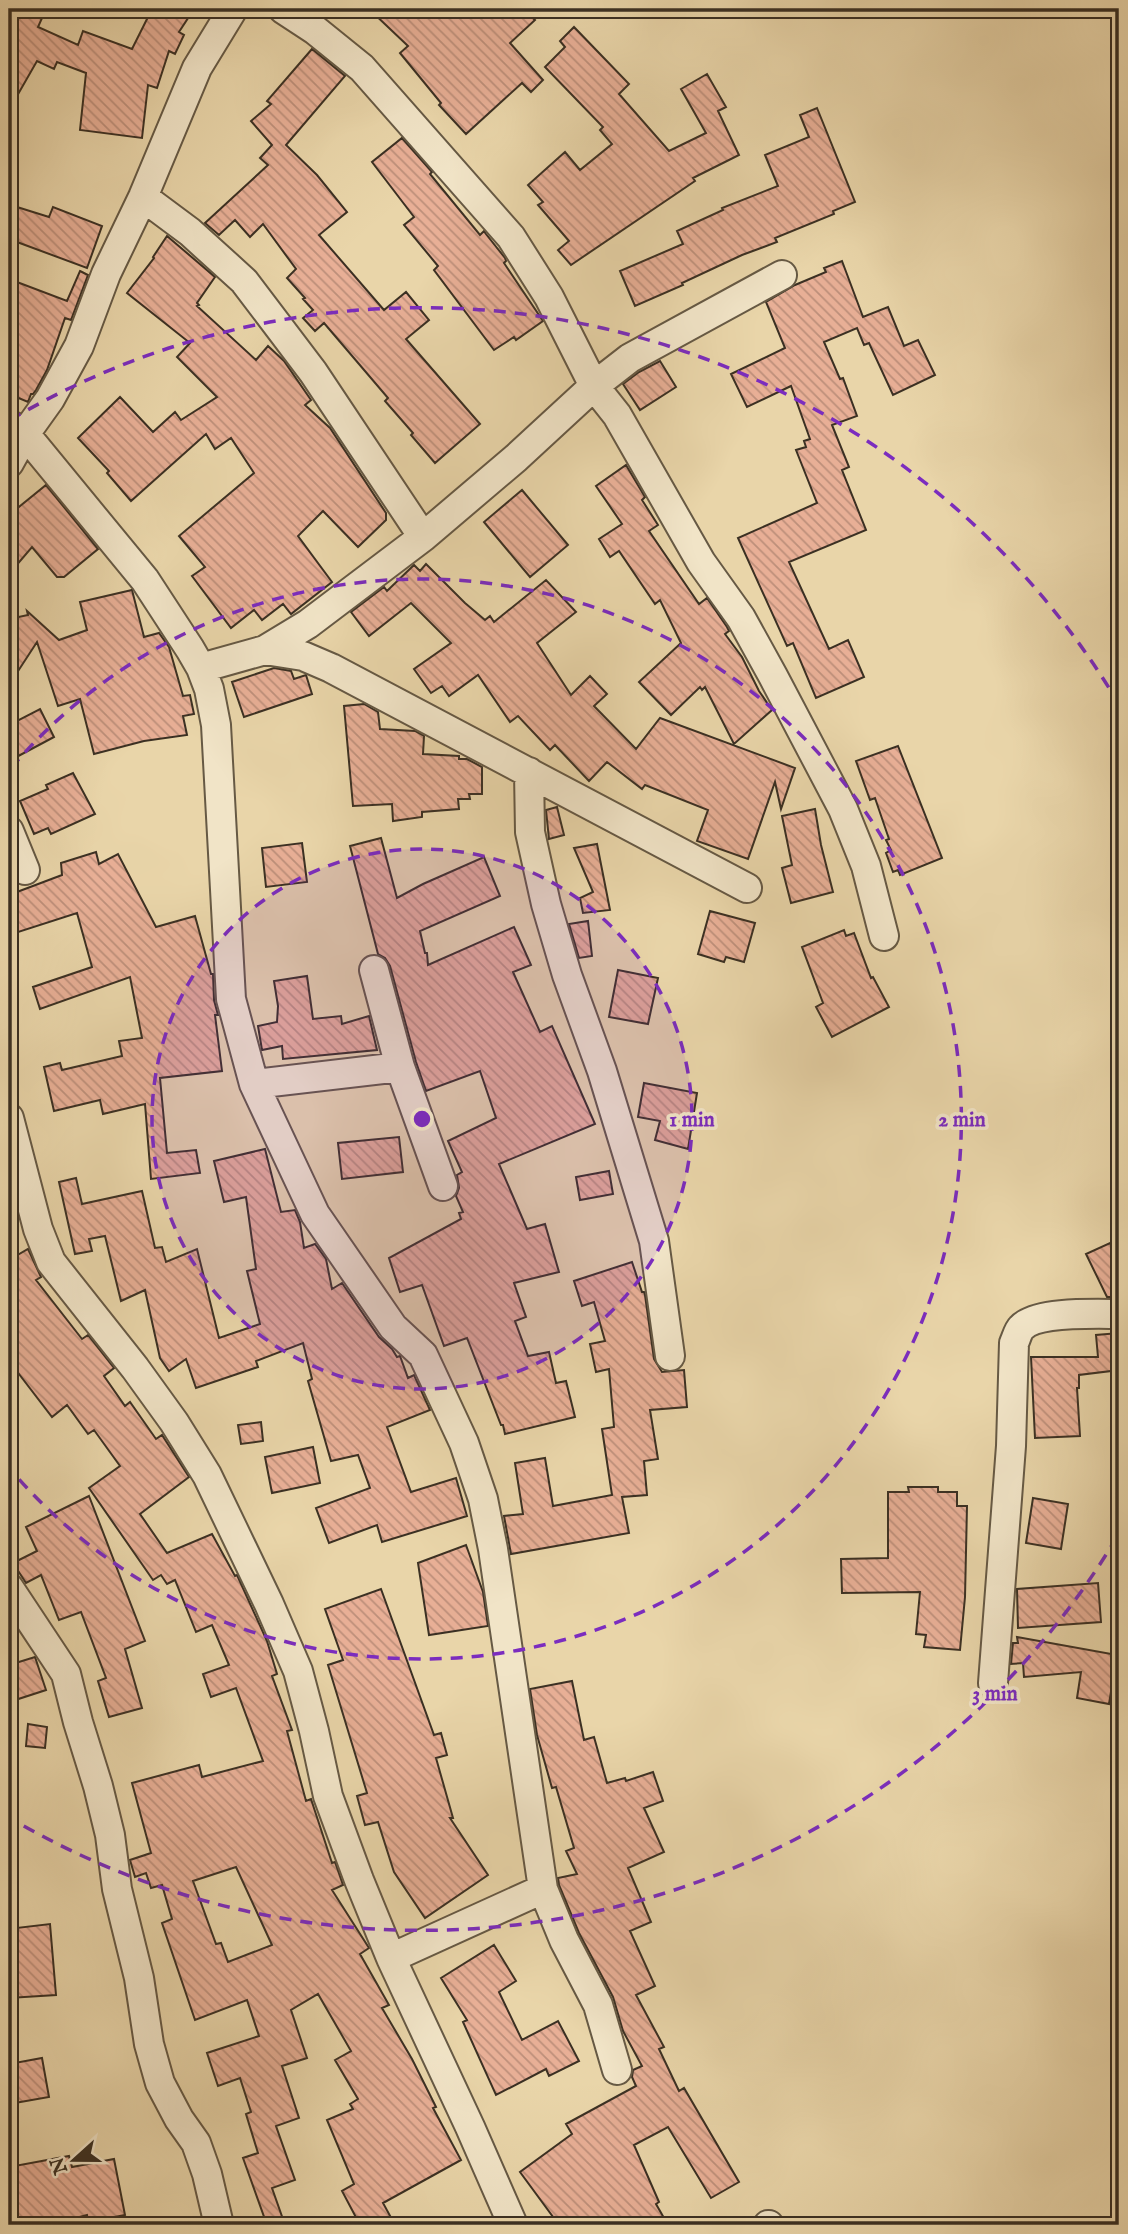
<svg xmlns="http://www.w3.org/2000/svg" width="1128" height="2234" font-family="'IM FELL English',serif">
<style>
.building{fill:url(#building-back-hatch);stroke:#3b3023;stroke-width:2;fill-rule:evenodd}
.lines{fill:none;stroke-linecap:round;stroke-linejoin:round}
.minor-casing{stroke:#665944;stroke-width:32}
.minor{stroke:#f1e4c7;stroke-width:28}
.ring{fill:none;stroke:#7b2cbf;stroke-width:3.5;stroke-dasharray:12 9}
.centre{fill:#7b2cbf;stroke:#f1e4c7;stroke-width:3.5}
.ring-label{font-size:21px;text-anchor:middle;font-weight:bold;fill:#7b2cbf;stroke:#f1e4c7;stroke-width:7;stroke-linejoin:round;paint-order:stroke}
</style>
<defs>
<pattern id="building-back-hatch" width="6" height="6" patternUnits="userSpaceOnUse" patternTransform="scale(1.75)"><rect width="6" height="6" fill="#e8af96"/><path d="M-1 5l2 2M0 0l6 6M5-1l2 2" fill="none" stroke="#bd8f7a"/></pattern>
</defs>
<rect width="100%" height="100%" fill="#e9d5a9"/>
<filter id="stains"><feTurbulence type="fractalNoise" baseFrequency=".00286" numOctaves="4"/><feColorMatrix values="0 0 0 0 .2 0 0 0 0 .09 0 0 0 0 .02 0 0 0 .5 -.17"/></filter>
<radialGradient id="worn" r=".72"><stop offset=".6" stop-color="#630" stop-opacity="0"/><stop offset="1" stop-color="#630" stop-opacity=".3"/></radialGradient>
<!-- building -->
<path class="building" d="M9,9h37l-8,18 40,18 5,-14 49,18 20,-40h42l-15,23 5,3 -9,19 -6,-3 -12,37 -9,-3 -6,53 -62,-8 6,-57 -29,-11 -3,7 -17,-8 -28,49z
M369,9h155l11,11 -25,23 33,37 -12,12 -9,-9 -56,51 -27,-29 2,-2 -41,-50 8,-7z
M574,27l55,57 -10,10 50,57 37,-18 -25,-44 26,-15 19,33 -8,4 21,44 -46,23 2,3 -124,84 -13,-15 11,-9 -31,-36 5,-3 -15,-17 37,-33 15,18 32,-26 -12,-14 3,-3 -58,-60 20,-20 -5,-6z
M312,49l33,27 -59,69 31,30 30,37 -28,23 65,75 22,-18 23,28 -23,19 74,85 -45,39 -24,-28 2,-2 -28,-32 3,-3 -64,-75 -9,8 -12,-13 10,-8 -10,-11 2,-1 -18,-20 9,-9 -33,-45 -13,13 -15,-17 -16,15 -14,-12 63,-58 -8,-7 12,-13 -21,-24 20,-17 -4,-3z
M817,108l38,94 -22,9 1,3 -59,24 2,4 -35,13 -60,28 1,2 -48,21 -15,-35 63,-27 -6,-13 46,-21 -1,-2 56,-22 -13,-31 44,-18 -9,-22z
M402,138l30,34 -2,2 50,61 4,-4 2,3 19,24 1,3 -2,2 39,58 -27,19 -2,-3 -20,13 -60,-80 4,-4 -34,-41 10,-8 -42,-55z
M17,207l32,10 4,-10 49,19 -15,42 -78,-29z
M167,236l48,41 -18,26 2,2 -2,1 59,54 12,-14 16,15 27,39 -6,5 25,23 56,85v7l-28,27 -35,-36 -25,25 34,46 -41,32 -8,-10 -21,16 -8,-10 -23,18 -39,-52 13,-9 -26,-31 75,-63 -23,-35 -16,11 -9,-15 -75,67 -24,-28 2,-2 -31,-33 42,-41 33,35 22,-20 6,8 36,-23 -40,-40 13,-14 -63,-50 27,-35 -1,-1z
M842,261l21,56 25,-10 16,39 14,-6 17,35 -42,20 -24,-52 -5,2 -7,-17 -33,14 16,37 3,-1 14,38 -25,9 17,42 -7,3 24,60 -77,32 40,87 19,-9 16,37 -48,21 -23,-55 -6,3 -49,-108 79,-35 -21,-53 10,-3 -2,-6 6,-2 -19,-53 -44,21 -16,-33 54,-26 -19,-46 29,-17 31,-13 -2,-4z
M80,271l8,4 -17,45 -6,-2 -18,52 -11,20 -3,4h-2l-3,8 -19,-8v-115l58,22z
M660,361l16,26 -36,23 -17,-26 16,-12z
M626,465l19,32 -3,3 16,25 -9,6 50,73 8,-6 20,29 2,4 -4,3 17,23 17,34 13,19 -38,34 -29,-57 -3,3 -2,-3 -29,28 -32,-33 42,-39 -21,-43 -5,4 -36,-53 -9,6 -11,-18 23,-15 -26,-38z
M46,485l52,64 -34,28h-7l-25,-30 -23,27v-59z
M522,490l46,55 -38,32 -46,-55z
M426,564l39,39 20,17 5,-4 4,6 52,-42 30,32 -39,31 34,52 19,-19 17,18 -13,12 42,43 24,-31 135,50 -14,41 -6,-27 -27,77 -51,-18 11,-31 -63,-25 -3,4 -35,-27 -18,19 -34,-36 -5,5 -32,-34 -8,6 -32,-47 -29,21 -7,-10 -11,7 -17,-24 37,-26 -40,-40 -42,33 -18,-24 33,-25 3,4 27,-26 6,6z
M132,590l12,47 15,-4 10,14 14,49 7,-1 4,19 -11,2 4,19 -43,6 -50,13 -14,-55 -22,7 -21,-64 -28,43v-66l19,-4 -1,-4 32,29 28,-10 -7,-28z
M274,668l17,3 3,8 12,-4 6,19 -68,23 -12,-35z
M364,704l14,8 2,17 35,2 9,5 -1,18 36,2v3h8l15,8v27h-13l1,5h-12l1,10 -37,3v5l-29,4 -1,-17 -39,2 -9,-100z
M40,709l14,28 -45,24v-36z
M898,746l44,112 -42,17 -2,-5 -5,2 -7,-19 5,-3 -5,-10 3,-1 -14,-41 -5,2 -14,-39z
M73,773l22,41 -44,20 -3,-6 -14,6 -14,-33 28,-12 -2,-4z
M557,807l7,28 -15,4 -3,-29z
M815,809l6,36 12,47 -42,11 -9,-35 10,-3 -10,-49z
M381,838l16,60 26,-14 61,-27 16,39 -80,35 5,22h2l1,12 86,-38 17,38 -18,7 27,60 12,-6 43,98 -96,40 28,65 18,-5 14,48 -45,11 12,34 -11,4 13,35 21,-4 7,31 10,-2 9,36 -70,17 -2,-9h-2l-34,-87 -23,8 -22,-61 -22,7 -11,-34 72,-39 -2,-6 4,-1 -7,-16 3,-8 -2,-13 5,-3 -14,-31 48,-23 -16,-47 -54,20 -10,-29 -26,-96 -5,-8 -7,-4 -28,-108z
M302,843l5,39 -41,5 -4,-39z
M597,844l13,66 -27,3 -3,-15 13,-6 -19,-44z
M96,852l3,12 19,-10 38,73 39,-11 16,58h2l1,26 4,15h-3l7,56 -62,7 7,75 29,-3 4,23 -49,6 -6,-75 -42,10 -3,-14 -46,11 -10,-44 16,-4 2,7 60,-14 -3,-15 23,-3 -12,-61 -90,32 -7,-22 59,-20 -15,-54 -68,22v-40l53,-20 -1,-12z
M710,911l45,12 -11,39 -18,-5 -2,5 -26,-8z
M588,921l4,35 -13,2 -10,-34z
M844,930l2,6 8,-3 17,45 2,-1 16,30 -57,30 -16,-30 7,-4 -21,-56z
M618,970l40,8 -10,46 -39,-7z
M307,976l6,43 28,-3 1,8 27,-8 8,34 -94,9 -1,-13 -20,4 -4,-24 19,-4 1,-16 -4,-25z
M644,1083l53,10 -9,56 -33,-9 5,-19 -22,-4z
M399,1137l4,35 -61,7 -4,-36z
M265,1149l16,63 14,-2 5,12 4,26 11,-4 11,15 6,30 10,-6 37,54 13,12 5,8 3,-1 8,22 6,-3 16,35 -43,17 24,65 45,-14 11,38 -85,26 -5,-17 -48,18 -13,-35 54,-20 -12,-33 -27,6 -23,-80 4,-2 -9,-36 -47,18 2,6 -62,21 -10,-29 -17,12 -9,-13 -15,-68 -24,11 -16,-65 -16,3 3,12 -17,3 -16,-72 17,-4 6,26 60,-13 13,57 7,-1 4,15 31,-13 22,89 41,-14 -13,-53 9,-2 -10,-72 -22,5 -10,-41z
M609,1171l4,23 -33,6 -4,-23z
M1110,1243l9,20v34h-12l-21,-43z
M28,1249l13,28 -5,3 46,59 6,-4 26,33 -10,8 21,30 5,-4 26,37 6,-4 27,42 -49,37 27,39 45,-19 23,42 2,-1 30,66 10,33 -5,2 20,54 -5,1 19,70 5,-2 21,64 3,-1 8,23 -11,5 37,58 -9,6 29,51 -7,3 30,51 24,48 -3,1 28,52 -78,43 12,22h-35l-18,-34 12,-7 -27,-64 26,-11 -3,-5 8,-5 -23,-39 16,-9 -33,-57 -27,16 16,48 -25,8 17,52 -23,8 19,54 -23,8 13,37h-18l-24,-67 15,-5 -12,-39 5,-2 -11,-34 -22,8 -11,-33 52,-17 -12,-36 -52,20 -33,-97 10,-4 -10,-34 -11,3 -5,-15 -11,4 -5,-17 21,-7 -19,-70 67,-18 3,12 61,-16 -27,-73 -25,9 -8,-23 26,-9 -17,-40 -16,7 -21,-52 -8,4 -6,-9 -8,5 -64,-92 31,-22 -26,-36 -6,4 -21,-29 -15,12 -43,-56v-101zM236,1867l36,78 -44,17 -7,-19 -5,1 -23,-63z
M632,1262l10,30h2l1,3 9,64 8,13 22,-2 3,37 -37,3 8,49 -14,2 3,34 -25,2 7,36 -118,21 -7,-38 19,-2 -8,-51 30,-5 8,48 59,-11 -10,-66 12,-2 -5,-58 -13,3 -6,-28 15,-3 -11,-39 -12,4 -8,-25z
M1119,1333v37l-40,5v13h-2l3,48 -45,2 -4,-81h67l-2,-22z
M261,1422l2,19 -22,3 -3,-19z
M313,1447l7,36 -48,10 -7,-36z
M908,1487h30v5h19v14h10l-2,91 -5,53 -36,-3 2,-12 -10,-1 4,-42 -78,1 -1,-34 47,-1v-66h21z
M89,1496l56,145 -20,8 17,59 -33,9 -11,-36 8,-3 -25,-66 -22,8 -18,-45 -15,8 -13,-20 24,-12 -11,-24z
M1033,1498l35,6 -7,45 -35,-6z
M466,1545l17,47 5,34 -59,9 -11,-72z
M1098,1583l3,39 -83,6 -1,-39z
M381,1589l53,146 7,-2 6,22 -11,3 17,60h-3l38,57 -63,43 -31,-46 -16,-50 -13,3 -8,-29 10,-3 -39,-128 15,-5 -18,-51z
M1017,1637l100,18 -8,49 -32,-6 4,-26 -57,5 -1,-14 -12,1 2,-21h5z
M35,1657l11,33 -37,12v-37z
M572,1681l12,59 10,-3 13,46 18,-5 1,3 27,-9 10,29 -19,7 20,44 -36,16 23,54 -21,9 25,55 -19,9 28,52 -5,2 20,42 5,-3 55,94 -28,16 -43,-71 -34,18 25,57 -3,2 12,21h-109l-39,-53 52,-38 -6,-10 70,-38 -4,-9 1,-7 9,-4 -19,-35 -10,-34 -34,-64 -20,-48 -1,-7 19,-4 -11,-23 8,-3 -18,-61 -4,1 -15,-53 -7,-46z
M28,1724l19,3 -2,21 -19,-2z
M50,1924l6,71 -47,3v-65l8,1 -1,-6z
M494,1945l22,36 -17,11 23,48 36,-19 21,40 -30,15 -3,-7 -50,26 -33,-73 4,-2 -26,-42z
M42,2058l7,39 -40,7v-40z
M69,2156l3,11 42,-8 11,56 -37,7 -1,-7 -38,10h-40v-58z"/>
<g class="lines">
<defs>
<path id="minor" d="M283,9l32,21 47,38 149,169 38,60 45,89 23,29 84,147 40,56 32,58 70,133 23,57 18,70
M143,197l47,35 54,49 69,91 110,165
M9,424l16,10 120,146 45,69 11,19 8,21 7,36 15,274 23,85 61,130 78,113 30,28 41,88 19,56 10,50 50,340 21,51 34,65 19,65
M9,463l16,-29 25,-35 29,-53 27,-72 37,-77 54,-129 36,-59
M265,650l38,6 28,12 416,220
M201,668l64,-18 43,-26 115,-87 93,-79 78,-72 36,-28 152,-83
M529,772l1,60 16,72 21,71 35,96 52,170 16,115
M9,831l16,39
M374,970l26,97 43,119
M254,1084l146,-17
M9,1118l29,111 13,33 84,106 39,54 33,53 62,129 29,67 16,60 14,65 31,84 32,78 79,169 43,98
M9,1588l57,86 12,48 20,64 12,49 7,54 22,89 10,66 11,39 19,36 17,24 11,31 12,51
M993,1683l18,-237 3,-103c2,-4 4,-12 7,-15 15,-17 76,-14 98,-14
M391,1958l152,-69
M768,2225h1"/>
</defs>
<!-- minor casing -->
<use href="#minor" class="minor-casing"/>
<!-- minor -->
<use href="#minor" class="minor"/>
</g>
<!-- distance rings -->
<circle cx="422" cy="1119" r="270" fill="#7b2cbf" fill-opacity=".12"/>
<g class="ring">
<circle cx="422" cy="1119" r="270"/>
<path d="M11 768A540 540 0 1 1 11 1470"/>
<path d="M1117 1537A811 811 0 0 1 10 1818M10 420A811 811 0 0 1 1117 701"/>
</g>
<circle cx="422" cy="1119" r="10" class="centre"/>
<g class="ring-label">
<text x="692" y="1126">1 min</text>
<text x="962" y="1126">2 min</text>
<text x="995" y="1700">3 min</text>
</g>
<!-- margin -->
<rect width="1128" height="2234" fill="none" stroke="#e9d5a9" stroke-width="35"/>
<rect x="10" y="10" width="1107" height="2213" fill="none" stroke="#3b3023" stroke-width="3.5"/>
<rect x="18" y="18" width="1093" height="2199" fill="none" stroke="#3b3023" stroke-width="2"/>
<!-- north arrow -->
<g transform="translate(74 2160) rotate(249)" stroke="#f1e4c7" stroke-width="5" paint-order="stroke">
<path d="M0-5L12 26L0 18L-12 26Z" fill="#3b3023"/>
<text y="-10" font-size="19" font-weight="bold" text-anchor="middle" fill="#3b3023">N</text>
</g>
<rect width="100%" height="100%" filter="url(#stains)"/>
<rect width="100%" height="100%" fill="url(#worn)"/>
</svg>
